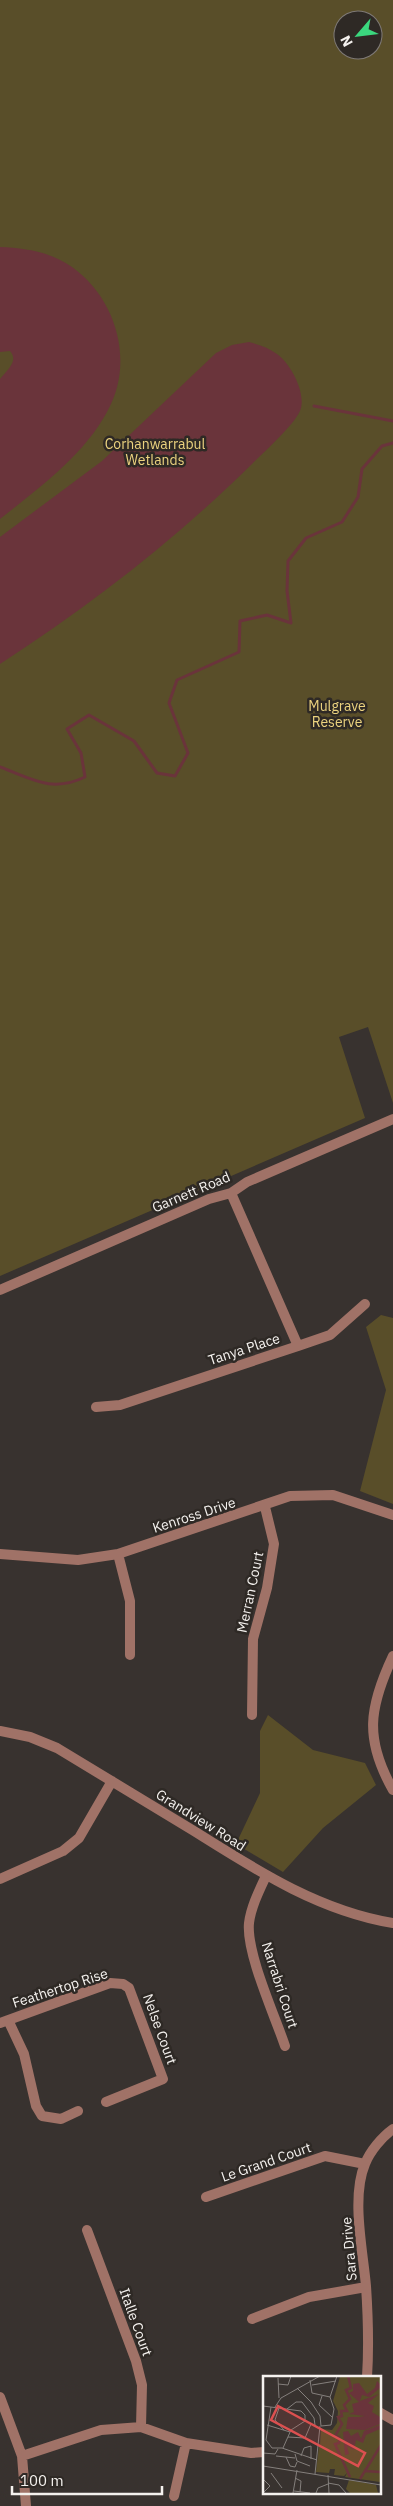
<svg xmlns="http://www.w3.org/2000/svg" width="393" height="2506" font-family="'IBM Plex Sans',sans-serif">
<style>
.green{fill:#594e29;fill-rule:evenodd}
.water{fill:#6a343b}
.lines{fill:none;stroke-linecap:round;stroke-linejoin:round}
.stream{stroke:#6a343b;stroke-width:3}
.street{stroke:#a07267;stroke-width:10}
.labels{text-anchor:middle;stroke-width:5;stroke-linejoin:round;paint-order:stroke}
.park-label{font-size:14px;fill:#ecd37f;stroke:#2e2925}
.street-label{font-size:14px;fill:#f5f2ef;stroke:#2e2925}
.inset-river{fill:none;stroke:#6a343b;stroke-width:2.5}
.inset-road{fill:none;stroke:#847f7c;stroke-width:1}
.view{fill:#dc5050;fill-opacity:0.15;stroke:#dc5050;stroke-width:2.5}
.inset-edge{fill:none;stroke:#f5f2ef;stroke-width:2.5}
</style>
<rect width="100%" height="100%" fill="#38322f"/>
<!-- green -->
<path class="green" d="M0,0h393v1103l-25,-76 -29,10 26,81 -365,158zM343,20h30v30h-30z
M381,1315l12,3v186l-33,-13 26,-101 -20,-63z
M268,1715l45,35 52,13 11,22 -53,43 -40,44 -47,-28 24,-51v-62z"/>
<!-- water -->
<path class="water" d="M0,247c25,1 51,5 72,20 45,32 63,96 35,145 -24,44 -68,76 -107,107v-140c7,-9 19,-18 10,-28l-10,1z
M249,342c11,3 20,6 28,12 14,10 30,40 23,57 -7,15 -36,41 -48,53 -77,76 -161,141 -252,200v-127l102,-76 114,-108 16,-8z"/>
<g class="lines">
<!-- stream -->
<path class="stream" d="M314,406l79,15
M0,767c32,12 52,26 85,10l-4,-24 -14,-24 22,-14 45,26 23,32 18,3 13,-23 -19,-50 8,-23 62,-28 1,-31 27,-6 24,8 -4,-32 1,-30 18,-23 36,-16 16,-25 4,-28 20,-23 11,-3"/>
<!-- street -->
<path class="street" d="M0,1290l209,-91 22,-6 16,-11 146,-63
M298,1346l32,-11 35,-31
M96,1407l24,-2 178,-59 -67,-153
M0,1554l78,6 40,-6 172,-58 43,-1 60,20
M118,1554l12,47v54
M393,1656c-24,51 -29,83 0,134
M252,1715l1,-76 14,-51 7,-44 -9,-37
M0,1731l30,6 27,11c46,28 91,55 137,83 62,39 125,80 199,92
M266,1876c-7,15 -15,31 -17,47 -3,30 26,93 36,123
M0,1879l63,-28 16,-13 33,-57
M8,2020l16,34 12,52 6,10 19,3 17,-8
M0,2023l110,-40 13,1 6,4 34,91 -57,23
M206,2197l119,-41 40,8
M87,2230l49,131 6,24 -1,42
M252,2319l57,-22 57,-10
M367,2377c2,-30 1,-61 -1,-91 -3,-35 -15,-89 -1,-122 5,-13 17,-27 28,-35
M0,2397l22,59 4,50
M379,2412l14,8
M22,2456l79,-26 40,-3 45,16 65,10 13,-1
M174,2496l12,-53"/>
</g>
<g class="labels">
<!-- park labels -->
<g class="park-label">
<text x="155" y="449">Corhanwarrabul<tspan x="155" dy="16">Wetlands</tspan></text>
<text x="337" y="711">Mulgrave<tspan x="337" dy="16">Reserve</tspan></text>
</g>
<!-- street labels -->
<g class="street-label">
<text transform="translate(191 1192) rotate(-23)" y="5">Garnett Road</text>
<text transform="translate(244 1349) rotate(-18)" y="5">Tanya Place</text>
<text transform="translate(194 1515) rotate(-18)" y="5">Kenross Drive</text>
<text transform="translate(250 1592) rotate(-78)" y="5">Merran Court</text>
<text transform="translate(201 1820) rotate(32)" y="5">Grandview Road</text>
<text transform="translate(280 1985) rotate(72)" y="5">Narrabri Court</text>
<text transform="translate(60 1988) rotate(-18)" y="5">Feathertop Rise</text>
<text transform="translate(160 2029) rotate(70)" y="5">Nelse Court</text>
<text transform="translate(266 2162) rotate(-19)" y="5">Le Grand Court</text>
<text transform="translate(349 2249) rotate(-95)" y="5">Sara Drive</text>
<text transform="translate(136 2322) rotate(70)" y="5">Italle Court</text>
</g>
</g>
<!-- overview -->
<g transform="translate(263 2376)">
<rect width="118" height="118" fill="#38322f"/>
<path d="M117,0v106l-35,-5 2,-4 -3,3 -10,-1 1,-6h-5l-1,4 -13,-1 3,-26h4l-3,-1 1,-16 11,1 5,-7 1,-12 -5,-10 7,-24zM86,104l27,5 2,8h-28l-4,-4z" fill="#594e29"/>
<path d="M111,4l3,1 3,3v10v-6l-11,9 -7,-2 -2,6 19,-7 -11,9 6,3 -2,6 8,5v7l-15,6 -19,-1 2,-12h11l6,-1 -16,-2 5,-2 -2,-8 7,-2 -10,-9 4,-2v-7l6,-1 8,11 8,-6 2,-7zM117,49v4l-14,6 -3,8 -7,-3 -2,10 -7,-4 2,8 -4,1 -2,-23 5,-1 3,5 7,-4 3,7 3,-8z" fill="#6a343b"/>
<path class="inset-river" d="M85,0l3,12 -5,2 4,9 -6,6 3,6h-6l1,5 -4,1 4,7 -7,12 4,1v6l-4,1 15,33M101,95l17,1M97,103l21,-34"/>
<path class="inset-road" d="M15,2l1,20M47,4l2,13 18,4 4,12 -3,16 -10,1M15,8l10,1 3,-9M49,9l24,-4M34,12l14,14 9,14 1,10M59,20l-3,9 13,12M67,21l7,-21M0,30l38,5 4,4v6l-14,9 -8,18M12,31l6,-9 39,-22M16,32l-4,12 9,10M24,33l9,-7h6l12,16 1,7M4,49l23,7M25,61l17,1 6,-14M3,64l5,-33M3,64l6,8h10M19,72l35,12M0,77l12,1 3,-5M32,78l2,7 13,5M13,80l19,2M38,80l3,-8 7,-2v13M23,81l4,9 5,1 2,-5M0,90l118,19M8,97l11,15M52,98l5,-48M65,99l1,18M32,102l6,3 -1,11M0,103l7,7 -7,7M65,107l11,2 7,8M31,115l16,2M30,117l4,-23M53,117l2,-5 10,-4"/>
<path class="view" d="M15,30l87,47 -7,13 -87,-46z"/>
<rect width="118" height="118" class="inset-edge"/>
</g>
<!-- north arrow -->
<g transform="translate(358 35) rotate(242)"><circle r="24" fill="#2e2925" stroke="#7e7976"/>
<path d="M0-4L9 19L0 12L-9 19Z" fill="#3bd77e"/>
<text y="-8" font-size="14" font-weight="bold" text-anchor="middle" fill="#f5f2ef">N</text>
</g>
<!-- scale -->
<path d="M12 2486v8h150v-8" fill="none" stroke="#f5f2ef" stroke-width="2.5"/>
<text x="20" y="2486" font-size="15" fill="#f5f2ef" stroke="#2e2925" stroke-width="4" paint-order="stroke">100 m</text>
</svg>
